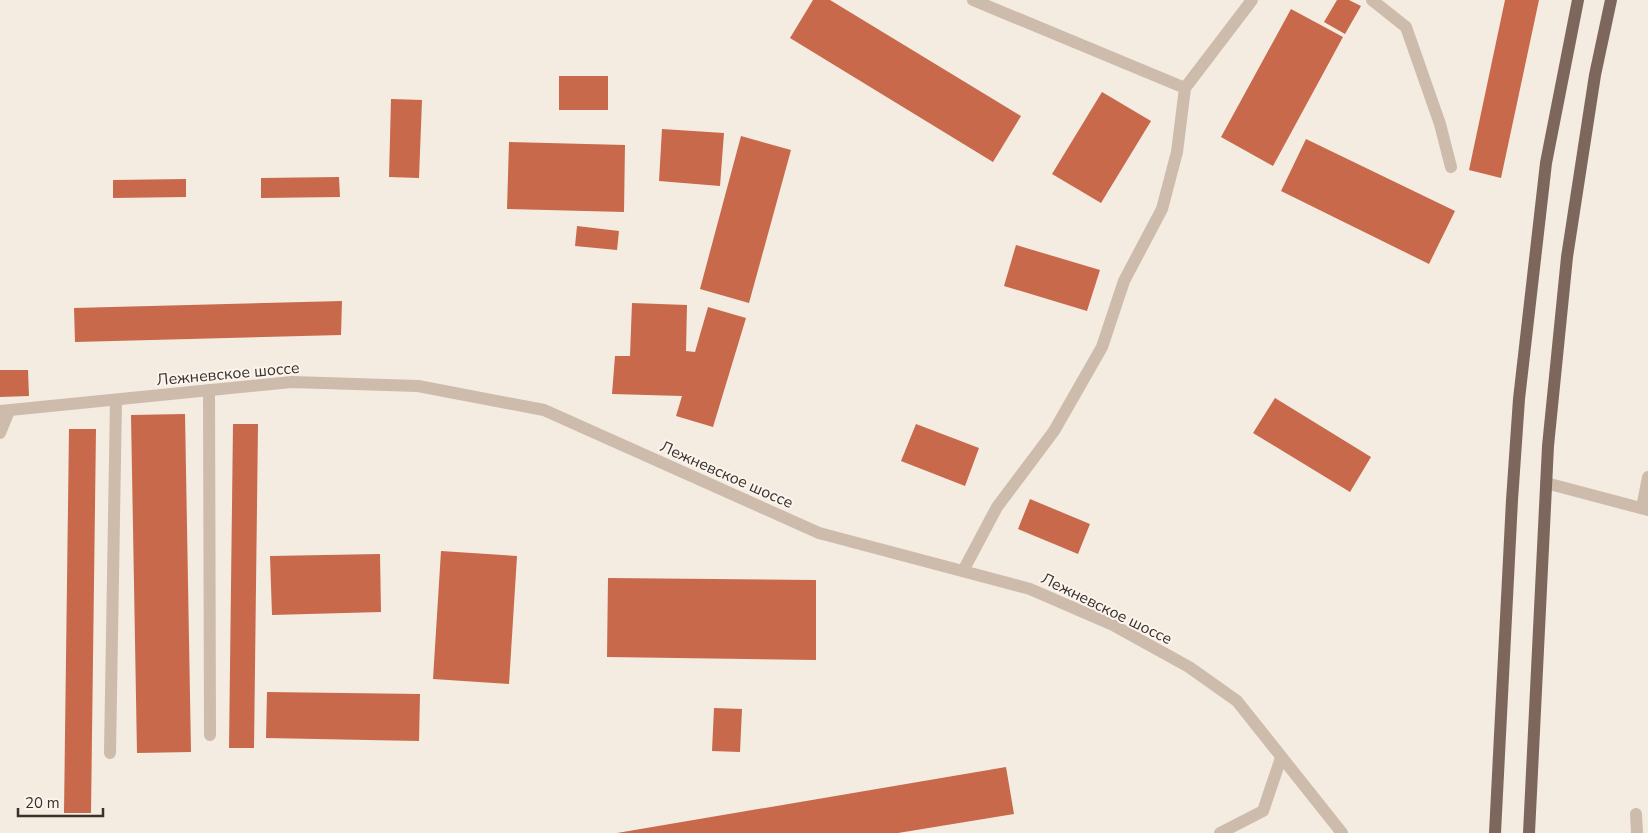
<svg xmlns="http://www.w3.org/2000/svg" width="1648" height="833" font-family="'Nunito Sans',sans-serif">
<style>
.building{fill:#c8694b}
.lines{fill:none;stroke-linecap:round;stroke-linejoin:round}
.service{stroke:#cdbbac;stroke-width:12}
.minor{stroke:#cdbbac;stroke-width:12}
.primary{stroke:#7d675c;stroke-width:12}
.labels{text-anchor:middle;stroke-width:4;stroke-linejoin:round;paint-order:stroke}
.street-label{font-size:16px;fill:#3b302b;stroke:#fbf5ee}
</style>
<rect width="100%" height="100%" fill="#f4ebe1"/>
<!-- building -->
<path class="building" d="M813,0h17l191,116 -28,46 -203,-124z
M1337,0h12l12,6 -16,28 -21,-12z
M1505,0h34l-38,178 -32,-8z
M1291,9l52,28 -70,129 -52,-29z
M559,76h49v34h-49z
M1102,92l49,29 -50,82 -49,-29z
M391,99l31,1 -3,78 -30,-1z
M662,129l62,4 -4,53 -61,-5z
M741,136l50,14 -42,153 -49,-14z
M1306,139l149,72 -26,53 -148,-73z
M509,142l116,3 -1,67 -117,-3z
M339,177l1,20 -79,1v-20z
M186,179v18l-73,1v-18z
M577,226l42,5 -2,19 -42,-4z
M1016,245l84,25 -13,41 -83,-25z
M342,301l-1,34 -266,7 -1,-34z
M632,303l55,2 -1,46 9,1 13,-45 38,11 -33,109 -37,-11 6,-20 -70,-2 3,-38h15z
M0,370h28l1,26 -29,1z
M1275,398l96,59 -21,35 -97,-59z
M185,414l6,338 -54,1 -6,-338z
M233,424h25l-4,324h-25z
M916,424l63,24 -14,38 -64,-25z
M69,429h27l-5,384h-27z
M1030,499l60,25 -12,30 -60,-25z
M441,551l76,5 -8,128 -76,-5z
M380,554l1,58 -109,3 -2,-59z
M608,578l208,2v80l-209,-3z
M267,692l153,2 -1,47 -153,-3z
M714,708l28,1 -2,43 -28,-1z
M1006,767l8,47 -116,19h-281z"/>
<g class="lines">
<!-- service -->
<path class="service" d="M973,0l212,88 67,-88
M1372,0l34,27 34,97 11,43
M209,390l1,345
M1642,508l6,-31
M963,571l34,-64 57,-76 48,-84 22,-66 38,-72 15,-57 8,-64
M110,753l6,-353
M1636,814l1,19
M1220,833l43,-22 18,-53"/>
<!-- minor -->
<path class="minor" d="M0,411l292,-29 126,4 126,24 275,123 211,56 83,36 76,42 48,34 105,132
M0,433l9,-22
M1546,483l102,27"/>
<!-- primary -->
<path class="primary" d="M1495,833l17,-333 7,-101 27,-236 32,-163
M1529,833l19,-387 19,-189 28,-182 16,-75"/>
</g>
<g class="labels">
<!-- street labels -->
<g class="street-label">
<text transform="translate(228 373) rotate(-5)" y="6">Лежневское шоссе</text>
<text transform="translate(727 474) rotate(24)" y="6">Лежневское шоссе</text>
<text transform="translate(1107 608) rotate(26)" y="6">Лежневское шоссе</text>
</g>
</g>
<!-- scale -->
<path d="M18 808v8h85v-8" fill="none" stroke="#3b302b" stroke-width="2.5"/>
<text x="25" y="808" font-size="15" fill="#3b302b" stroke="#fbf5ee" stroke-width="4" paint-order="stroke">20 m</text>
</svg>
